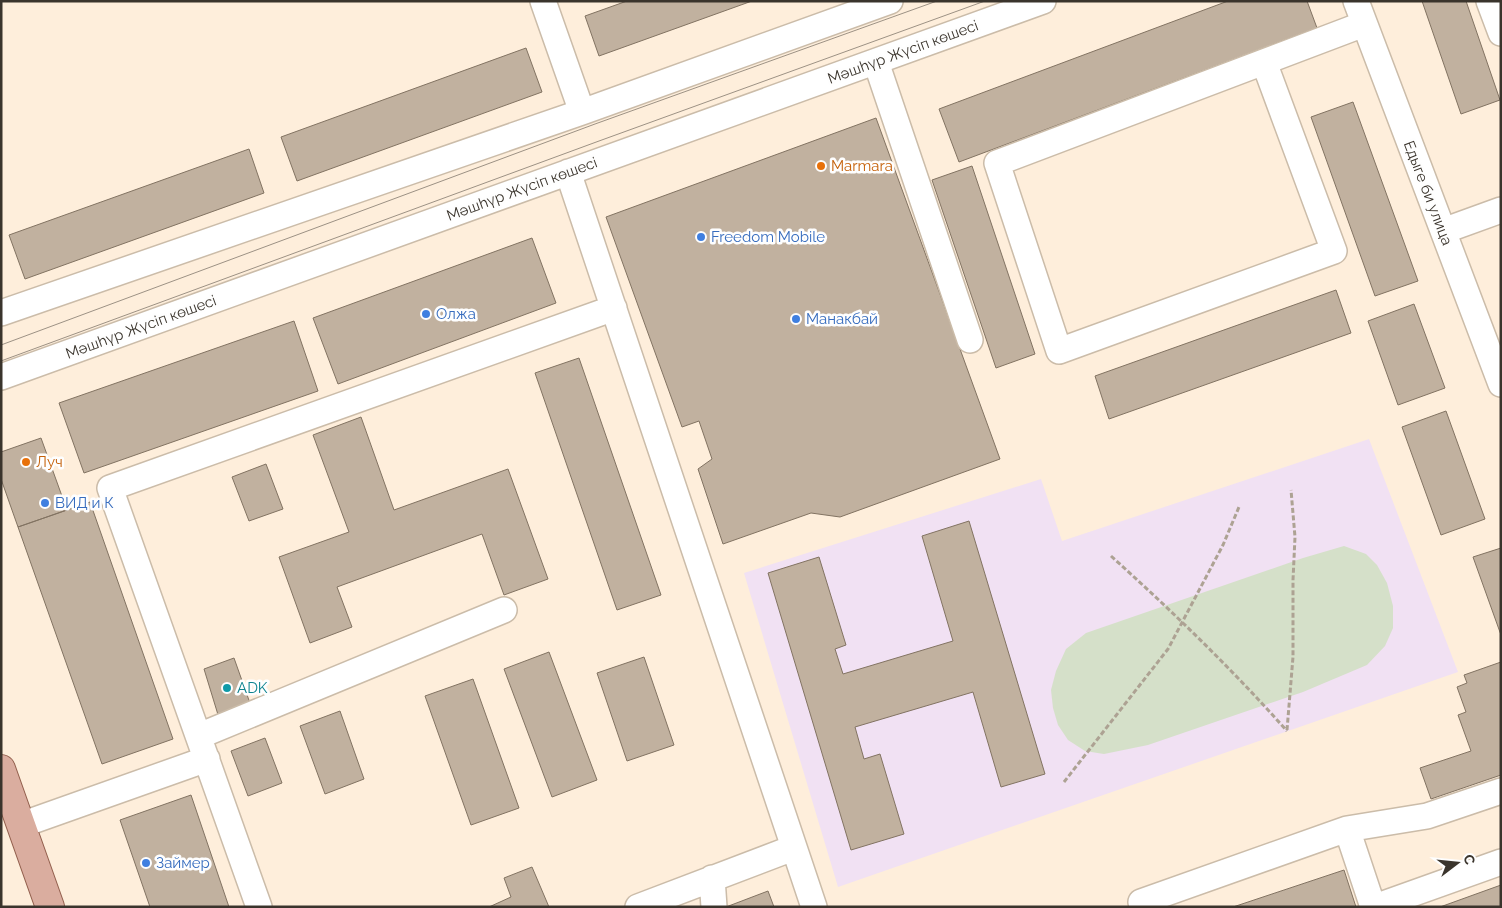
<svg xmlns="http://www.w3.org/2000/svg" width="1502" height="908" font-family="Raleway,sans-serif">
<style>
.education{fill:#f1e1f3}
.green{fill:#d5e0c9}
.building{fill:#c1b19f;stroke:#827362}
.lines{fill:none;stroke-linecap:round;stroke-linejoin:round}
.minor-casing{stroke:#cbbca9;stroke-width:28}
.major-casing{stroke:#925f4d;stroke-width:30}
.path{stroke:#ada293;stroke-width:3;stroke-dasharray:5 2.5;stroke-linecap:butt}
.minor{stroke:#fff;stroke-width:25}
.major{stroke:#daad9f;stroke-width:28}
.tram{stroke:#9c9184;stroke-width:1}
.food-dot{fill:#e8710a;stroke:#fefefe;stroke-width:2}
.shop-dot{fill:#3f7fe0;stroke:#fefefe;stroke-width:2}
.culture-dot{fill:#0f9aa8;stroke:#fefefe;stroke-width:2}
.labels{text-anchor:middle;stroke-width:5;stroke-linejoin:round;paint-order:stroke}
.street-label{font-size:15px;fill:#3a342c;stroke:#fefefe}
.food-label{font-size:15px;fill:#c56008;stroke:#fefefe;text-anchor:start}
.shop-label{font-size:15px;fill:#366cbe;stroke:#fefefe;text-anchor:start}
.culture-label{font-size:15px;fill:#0d838f;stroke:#fefefe;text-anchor:start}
</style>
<rect width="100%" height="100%" fill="#feeedb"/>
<!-- education -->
<path class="education" d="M1369,439l89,233 -620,215 -94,-314 297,-94 21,62z"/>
<!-- green -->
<path class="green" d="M1344,546l22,8 11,11 10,18 6,23v22l-8,18 -18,19 -64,27 -155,53 -44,9 -19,-3 -17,-11 -10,-15 -5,-17 -2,-18 5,-19 10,-22 20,-16 217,-75z"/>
<!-- building -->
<path class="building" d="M627,1h125l-153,55 -14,-40z
M1228,1h79l10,27 -358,134 -20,-53z
M1422,1h44l34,99 -39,14z
M526,48l16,44 -245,89 -16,-44z
M1353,102l65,179 -43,15 -64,-179z
M876,118l124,341 -160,58 -29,-4 -88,31 -25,-75 14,-10 -13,-38 -17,6 -76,-210z
M249,149l15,44 -239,86 -16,-44z
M972,166l63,188 -39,14 -64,-188z
M532,238l24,65 -218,81 -25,-66z
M1336,290l15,43 -242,86 -14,-43z
M1414,304l31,84 -47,17 -30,-84z
M294,321l24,70 -234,82 -25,-70z
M579,358l82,237 -44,15 -82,-237z
M1446,411l39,108 -44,16 -39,-108z
M361,417l33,93 114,-41 40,110 -44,16 -22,-61 -145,53 15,40 -42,16 -31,-86 70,-25 -36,-97z
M41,438l26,72 -49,17 -17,-48v-27z
M266,464l17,45 -34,12 -17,-44z
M90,502l83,237 -71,25 -84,-237z
M969,521l76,253 -44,13 -28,-95 -118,35 9,32 16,-5 24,80 -53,16 -83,-277 51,-16 27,88 -11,4 8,25 110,-33 -31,-105z
M1501,548v87l-28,-78z
M549,652l48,128 -45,17 -48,-128z
M644,657l30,88 -47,16 -30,-88z
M234,658l17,48 -32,12 -15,-49z
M1501,662v113l-70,24 -11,-31 51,-17 -13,-36 8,-3 -9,-25 10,-4 -3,-8z
M473,679l46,129 -48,17 -46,-129z
M340,711l24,68 -39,15 -25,-68z
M265,738l17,45 -34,13 -17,-45z
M191,795l38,112h-79l-30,-87z
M532,867l17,40h-60l22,-10 -7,-19z
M1344,870l12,37h-123z
M1501,885v22h-61z
M768,891l6,16h-48z"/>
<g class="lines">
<defs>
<path id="minor" d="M543,1l39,111
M1356,1l145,383
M1489,1l12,32
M876,62l94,278
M1264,62l70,189 -275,100 -62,-188 367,-139
M568,172l246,735
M1443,231l58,-21
M1,313l581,-201 308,-111
M1,377l1042,-376
M199,736l305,-126
M21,825l186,-66
M1347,829l26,78
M712,878l2,29
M1141,902l206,-73 80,-13 74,-25
M259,907l-149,-419 504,-180
M638,907l155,-59
M1375,907l126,-45"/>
<path id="major" d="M1,769l49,138"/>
</defs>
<!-- minor casing -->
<use href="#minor" class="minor-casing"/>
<!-- major casing -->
<use href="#major" class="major-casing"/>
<!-- path -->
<path class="path" d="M1111,556c62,56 120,112 176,175
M1287,730l6,-73v-77l2,-43 -4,-47
M1064,782l104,-133 55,-104 16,-38"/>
<!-- minor -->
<use href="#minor" class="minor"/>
<!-- major -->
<use href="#major" class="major"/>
<!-- tram -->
<path class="tram" d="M1,345l594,-221 342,-123
M1,361l598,-220 386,-140"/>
</g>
<!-- markers -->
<g class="food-dot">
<circle cx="821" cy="166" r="5"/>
<circle cx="26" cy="462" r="5"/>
</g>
<g class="shop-dot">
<circle cx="701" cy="237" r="5"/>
<circle cx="426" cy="314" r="5"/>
<circle cx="796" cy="319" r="5"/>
<circle cx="45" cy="503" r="5"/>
<circle cx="146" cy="863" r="5"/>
</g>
<circle class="culture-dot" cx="227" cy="688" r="5"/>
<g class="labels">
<!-- street labels -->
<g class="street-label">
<text transform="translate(903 52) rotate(-20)" y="5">Мәшһүр Жүсіп көшесі</text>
<text transform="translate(522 189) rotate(-20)" y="5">Мәшһүр Жүсіп көшесі</text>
<text transform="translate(1428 193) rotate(69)" y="5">Едыге би улица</text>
<text transform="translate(141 327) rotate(-20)" y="5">Мәшһүр Жүсіп көшесі</text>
</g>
<!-- food labels -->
<g class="food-label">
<text x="831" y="171">Marmara</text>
<text x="36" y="467">Луч</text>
</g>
<!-- shop labels -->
<g class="shop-label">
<text x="711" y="242">Freedom Mobile</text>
<text x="436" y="319">Олжа</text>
<text x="806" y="324">Манакбай</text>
<text x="55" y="508">ВИД и К</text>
<text x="156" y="868">Займер</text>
</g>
<!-- culture labels -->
<g class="culture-label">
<text x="237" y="693">ADK</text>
</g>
</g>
<!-- border -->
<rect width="1502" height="908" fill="none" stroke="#3a342c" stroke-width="5"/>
<!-- north arrow -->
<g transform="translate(1457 863) rotate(74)" stroke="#fefefe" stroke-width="4" paint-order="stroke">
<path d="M0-4L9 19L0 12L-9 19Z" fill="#3a342c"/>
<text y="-8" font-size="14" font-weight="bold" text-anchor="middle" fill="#3a342c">С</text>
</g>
</svg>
